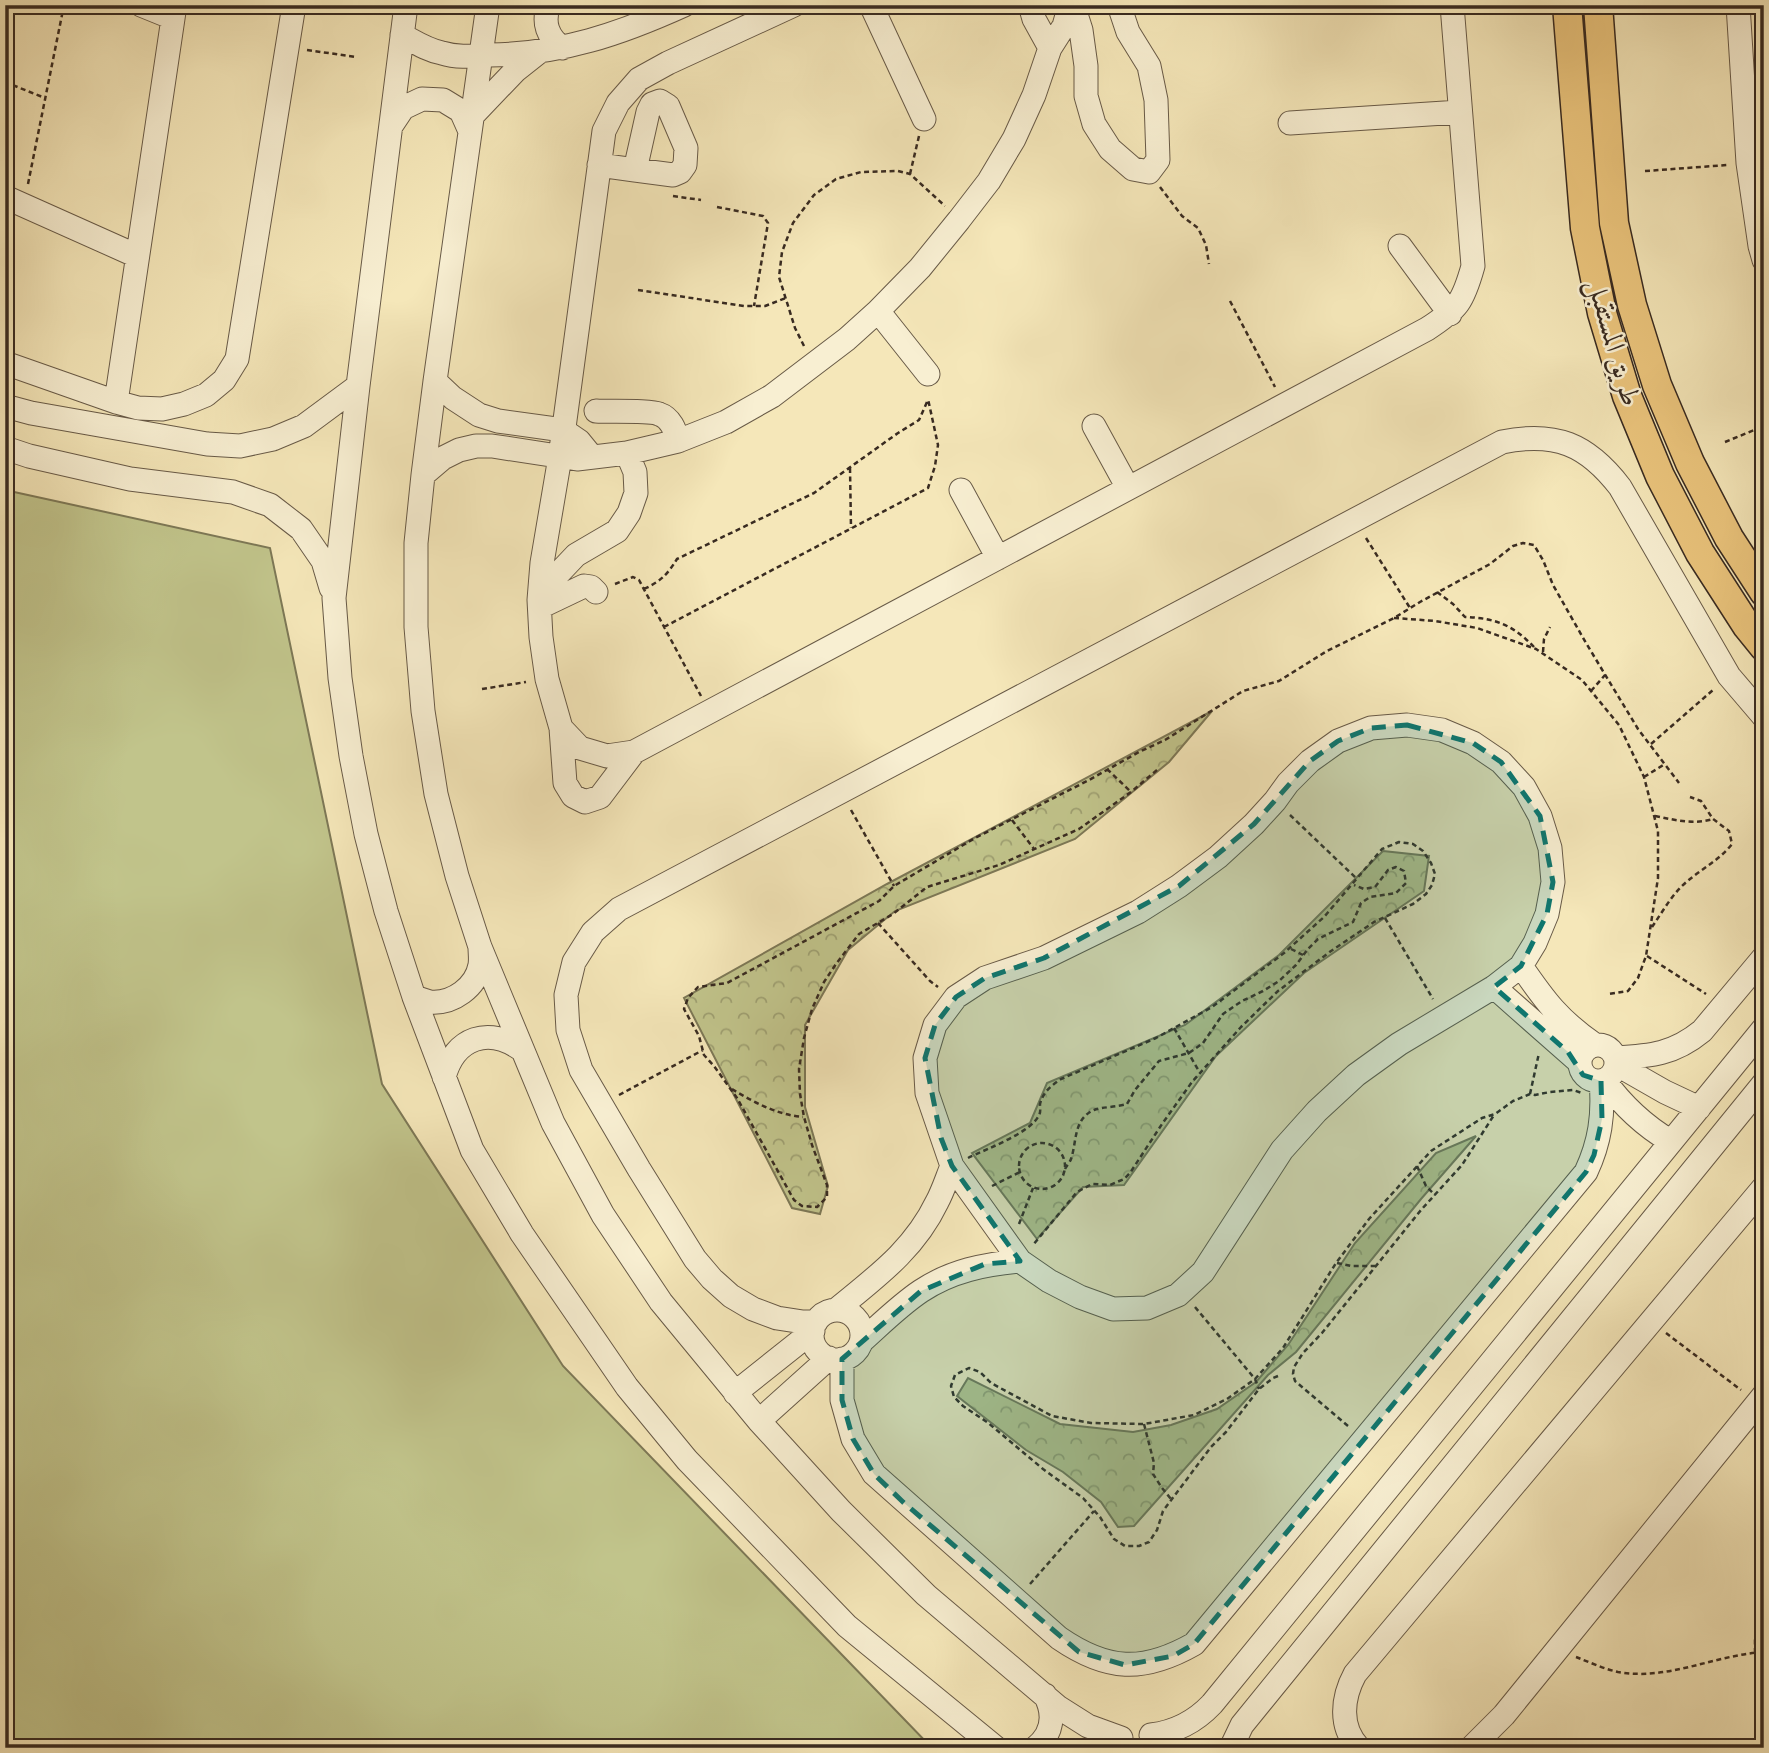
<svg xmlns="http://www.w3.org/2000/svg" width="1769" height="1753" font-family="Vollkorn,Amiri,serif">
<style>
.park{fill:url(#park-crowns);stroke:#7d7856;stroke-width:2}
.pitch{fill:#c1c48b;stroke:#7d7856;stroke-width:2}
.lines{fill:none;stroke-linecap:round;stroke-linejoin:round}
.minor-casing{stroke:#685a47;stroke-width:25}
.major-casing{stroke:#392b21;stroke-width:31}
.path{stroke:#392b21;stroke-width:2.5;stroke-dasharray:5 3.5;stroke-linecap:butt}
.minor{stroke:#f8efd2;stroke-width:23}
.major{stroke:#eac47c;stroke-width:28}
.marked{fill:#0f766e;fill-opacity:0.2;stroke:#0f766e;stroke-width:5;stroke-dasharray:14 9;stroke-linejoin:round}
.labels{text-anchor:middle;stroke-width:5;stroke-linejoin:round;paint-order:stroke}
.street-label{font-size:28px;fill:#392b21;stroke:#f8efd2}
</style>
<defs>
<pattern id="park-crowns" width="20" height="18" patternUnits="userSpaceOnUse" patternTransform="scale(1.75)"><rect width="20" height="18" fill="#c1c48b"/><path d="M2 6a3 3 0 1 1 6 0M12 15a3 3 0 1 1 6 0" fill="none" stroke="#9e9f71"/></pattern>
</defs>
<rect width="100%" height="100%" fill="#f5e7b9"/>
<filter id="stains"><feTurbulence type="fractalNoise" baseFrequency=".00286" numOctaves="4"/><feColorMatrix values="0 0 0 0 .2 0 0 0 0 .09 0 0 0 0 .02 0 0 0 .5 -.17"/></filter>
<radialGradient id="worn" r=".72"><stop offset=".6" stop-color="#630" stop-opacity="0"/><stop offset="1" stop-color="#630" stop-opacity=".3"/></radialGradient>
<!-- park -->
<path class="park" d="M1212,711l-43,51 -94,77 -180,72 -47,39 -43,75v82l23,79 -8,28 -28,-6 -108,-210 203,-114z
M1383,851l46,5 -5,35 -120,82 -88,83 -92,129 -41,2 -46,52 -65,-86 58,-30 17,-40 138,-58 94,-70z
M1476,1136l-55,63 -125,153 -28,23 -134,151 -16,1 -17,-25 -38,-30 -37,-22 -69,-54 11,-18 92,46 73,8 38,-7 46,-16 39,-27 32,-37 67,-102 81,-90z"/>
<!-- pitch -->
<path class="pitch" d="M5,490l265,58 112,536 181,282 369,382h-927z"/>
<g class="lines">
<defs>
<path id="minor" d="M141,5l32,13
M406,5l-48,381 -24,212 6,80 11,78 15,78 20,77 28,86 58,153 50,84 105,153 60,73 160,166 149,122
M488,5l-53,376 -12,94 -7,68v84l7,84 13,83 21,82 23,71 73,176 50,92 58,87 98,119 82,90 85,84 132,112 30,19 33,12
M549,5c-7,18 -1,32 13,43
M794,5l-126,58 -29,16 -21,24 -14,28 -44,326 -18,106 -3,37 2,37 6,42 14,49 19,20 27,8 27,-4 793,-423c31,-20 36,-27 46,-63l-21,-261
M871,5l53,114
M1030,5l4,14 16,29
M1073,5l8,25 5,36v30l8,28 16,25 23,20 16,3 9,-12 -2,-60 -7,-34 -21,-34 -9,-27
M1738,5l10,158 12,83 4,14
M402,35c13,7 25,15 40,18 16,5 32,3 48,2 71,-1 130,-21 194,-50
M471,117l44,-46 24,-19
M1290,123l170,-11
M391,126l12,-18 19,-9 21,1 18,11 8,18
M599,165l36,5 13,-58 4,-8 8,-3 8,5 18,42 -1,17 -5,7 -7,3 -38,-5
M5,197l132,59
M1400,246l50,68
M878,311l50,63
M5,363l111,39 22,6 24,1 22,-5 22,-9 18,-15 13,-21 57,-354
M435,381l18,17 26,17 19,6 65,9 16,11 13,16
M116,402l59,-397
M5,406l26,7 176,31 33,2 33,-7 31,-13 54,-40
M596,411c13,1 54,-1 63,3 12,4 16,16 19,27
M1094,426l34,62
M5,448l24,8 101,23 103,13 37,13 31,24 22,32 8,27
M423,475l20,-17 16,-8 17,-4h16l85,13 50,-6 51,-12 48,-19 46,-26 75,-57 31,-28 42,-43 39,-48 30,-39 25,-42 20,-44 16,-47 14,-22 6,-21
M961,490l37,68
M540,599l17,-24 19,-20 41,-24 12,-18 7,-20 -1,-21 -8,-19
M540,607l44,-21 7,1 5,5
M1407,725l35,5 31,13 28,19 23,25 16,29 10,32 3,34 -6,32 -12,29 -14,23 -27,21 -95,57 -43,31 -39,36 -35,39 -79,122 -25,23 -31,13 -34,1 -33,-12 -31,-16 -29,-20 -68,-95 -25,-73 -2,-35 10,-33 21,-28 29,-19 59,-20 94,-46 41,-26 39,-29 36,-33 21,-23 13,-18 22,-22 28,-20 33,-13z
M561,728l4,55 8,13 12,6 15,-5 34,-45
M1521,966c24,35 38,54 74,79
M1494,987l85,75
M414,997c5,1 11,4 16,5 23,2 46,-15 50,-37 1,-6 0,-12 0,-17
M1580 1063a18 18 0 1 1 36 0a18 18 0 1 1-36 0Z
M1616,1058c35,-2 58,-4 86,-27l62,-74
M1616,1064l49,28 34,16
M444,1077c11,-40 45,-51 78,-27
M1604,1080c19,26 39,45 66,61
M836,1310c40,-33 78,-60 101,-108 6,-11 10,-24 15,-36
M812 1335a25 25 0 1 1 50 0a25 25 0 1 1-50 0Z
M816,1322h-13l-26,-4 -24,-9 -22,-13 -19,-17 -17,-20 -56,-90 -58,-99 -13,-40 -2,-35 8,-33 19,-30 26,-23 883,-467c53,-11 85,2 118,45l109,189 35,41
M862,1341c19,-17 38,-36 59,-50 30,-20 64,-27 99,-30
M842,1359v41l11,39 21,35 185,164c48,33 84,35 135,6l392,-472c14,-30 18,-57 15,-91
M735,1393l78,-62
M759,1421l70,-63
M1151,1735c25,-3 44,-13 61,-31l552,-676
M1035,1748c18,-14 20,-34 10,-53
M1231,1748l11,-23 522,-642
M1359,1748c-20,-21 -17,-50 -4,-74l409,-487
M1471,1748l33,-33 260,-320"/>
<path id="major" d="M1567,5l18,223 17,85 25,83 33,80 40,77 47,73 17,21
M1598,5l16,218 18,82 25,80 33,78 39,75 35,54"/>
</defs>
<!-- minor casing -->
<use href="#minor" class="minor-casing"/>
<!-- major casing -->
<use href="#major" class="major-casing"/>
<!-- path -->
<path class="path" d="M1266,8l25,-3
M307,50l49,7
M5,82l40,16
M1645,171l82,-6
M910,174l9,-38
M28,184l36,-179
M1160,187l22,29 16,12 8,17 3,19
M673,196l28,4
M717,207l46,9 5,7 -14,83
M638,290l106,16h21l21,-8
M1230,301l45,86
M804,346l-9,-18 -16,-51 3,-25 11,-29 21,-28 22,-16 25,-7 37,-1 12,3 35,32
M1725,442l39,-16
M850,468l1,60
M1757,508l7,-3
M1366,538l44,70
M615,584l18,-7 6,3 62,116
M644,589c17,-8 23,-14 33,-30l137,-66 84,-60 21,-13 8,-18
M1437,592l16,12 12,13c30,1 48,8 69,30
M1394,618l41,3 42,7 59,21 46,31 37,45 25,52 14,54v47l-12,78 -8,22 -10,13 -19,3
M664,627l264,-139 7,-22 3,-21 -10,-46
M1543,652l1,-13 6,-12
M482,689l44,-7
M1591,691l14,-16
M1651,744l62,-54
M1107,769l23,22
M1157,770l-26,22 -52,37 -80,36 -72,22 -34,27 -34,20 -23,30 -12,18 -12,27 -8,29 -5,31 1,25 4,23 8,28 15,40v12l-10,10 -15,-1 -8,-6 -57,-102 -23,-32 -10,-11 -5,-19 -15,-27 4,-11 10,-11 29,-4 152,-82 15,-15 81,-48 114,-58 50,-28 26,-12 78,-49 36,-10 48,-30 67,-33 26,-16 70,-38 23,-18 10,-3 11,2 9,15 10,25 33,58 52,86 41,54
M1644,777l21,-13
M851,810l43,76
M1290,815l66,63
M1655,816c20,4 39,9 58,3
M1012,820l22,29
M1385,918l48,81
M878,923l52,58 8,6
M1652,927c9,-13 18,-29 29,-40 16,-16 37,-25 51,-43l-3,-13 -16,-12 -12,-18 -11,-4
M1291,949l12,6
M1647,956l59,38
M1174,1028l26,45
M732,1089c21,13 46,26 71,28
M1530,1094l9,-41
M619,1095l84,-45
M1019 1166a23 23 0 1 1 46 0a23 23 0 1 1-46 0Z
M968,1158c18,-9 63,-25 71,-43 2,-3 1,-7 1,-11 3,-12 11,-18 21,-25l95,-41 56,-31 72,-54 40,-36 58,-68 17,-7 14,2 10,7 8,12 4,11 -3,11 -6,9 -13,10 -39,18 -43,29 -53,40 -37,36 -49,55 -30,42 -32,49 -6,6 -14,6 -18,-1 -15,8 -44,53
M1417,1166l9,20 9,9
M1065,1169c2,-4 5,-7 6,-10 6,-17 2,-40 23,-49 8,-3 23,-3 33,-6l8,-14 24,-29 30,-8 14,-10 20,-29 19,-13 21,-10 16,-10 17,-16 12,-16 10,-10 35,-17 8,-19 9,-6 26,-4 10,-10 -2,-12 -8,-4 -8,3 -13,17 -11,2 -10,-4
M992,1186l28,-14
M1019,1224l14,-36
M1337,1263l14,3h25
M1195,1307l60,72 4,10
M1666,1333l75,57
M1278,1376l-5,2 -14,11 -33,43 -15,15 -48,64 -6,19 -8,12 -10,4h-14l-11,-7 -14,-22 -17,-19 -40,-29 -56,-47 -24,-16 -9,-9 -3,-11 4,-11 14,-7 11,4 11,11 61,33 39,7 53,1 50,-9 33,-16 28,-20 28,-31 53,-85 33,-44 62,-68 51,-33 13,-4 18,-13 17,-7 5,1 15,-3 23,-2 9,3
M1144,1424l10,39 -1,11 9,14 9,11
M1348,1426l-53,-45 -2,-7 1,-7 9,-14 19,-20 99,-123 41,-45 32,-50
M1030,1584l64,-73
M1755,1653v-14l9,-15
M1576,1657c13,5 28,12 42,15 50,9 96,-17 146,-20"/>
<!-- minor -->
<use href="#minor" class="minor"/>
<!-- major -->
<use href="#major" class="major"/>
</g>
<!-- marked area -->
<path class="marked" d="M1407,725l66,18 28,19 39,54 13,66 -6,32 -26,52 -27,21 74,65 15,23 18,6 1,38 -8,36 -8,17 -392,472 -21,12 -48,9 -46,-13 -176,-150 -29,-28 -21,-35 -11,-39v-41l79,-68 64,-27 35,-3 -68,-95 -11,-28 -16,-80 10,-33 21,-28 29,-19 59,-20 135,-72 75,-62 56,-63 28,-20 33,-13z"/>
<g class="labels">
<!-- street labels -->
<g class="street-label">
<text transform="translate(1615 342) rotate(74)" y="10">طريق المستقبل</text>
</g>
</g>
<!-- margin -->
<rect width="1769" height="1753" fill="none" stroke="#f5e7b9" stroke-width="28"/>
<rect x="7" y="7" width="1755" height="1739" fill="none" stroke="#392b21" stroke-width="3.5"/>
<rect x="14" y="14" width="1741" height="1725" fill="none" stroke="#392b21" stroke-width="2"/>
<rect width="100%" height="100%" filter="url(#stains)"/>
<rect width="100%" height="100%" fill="url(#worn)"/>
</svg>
